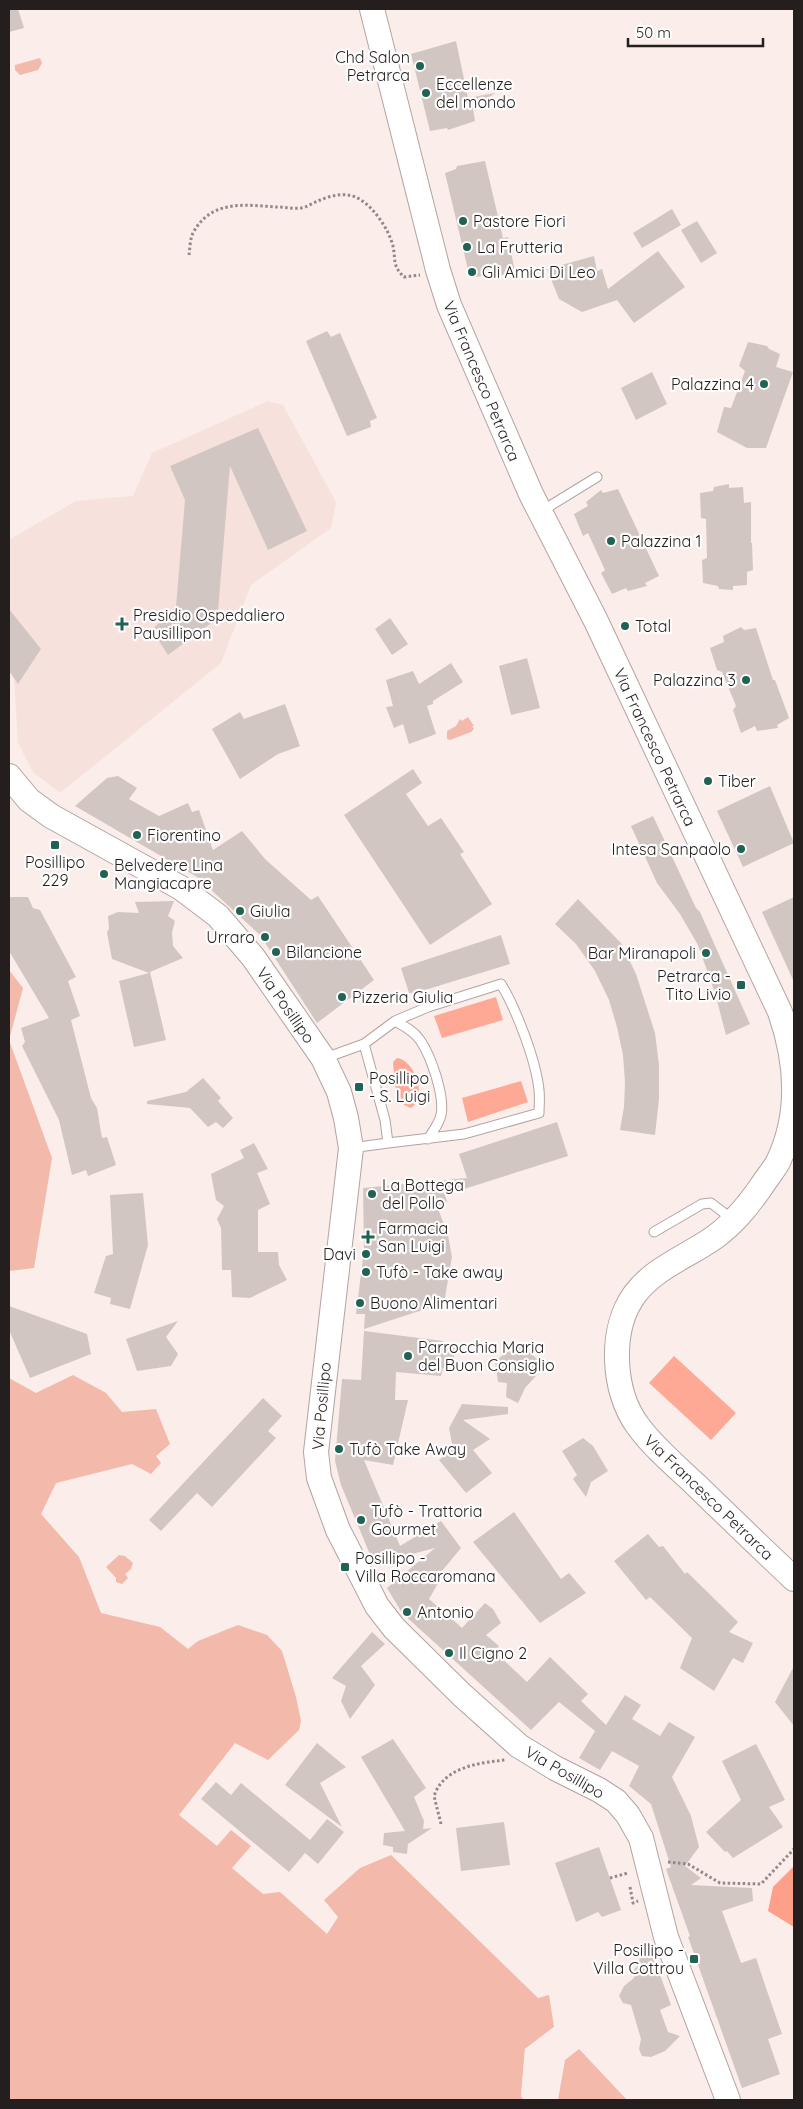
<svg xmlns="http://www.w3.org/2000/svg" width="803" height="2109" font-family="Quicksand,sans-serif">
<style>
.built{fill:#f7e1dc}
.green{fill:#fea995}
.forest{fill:#fe9f89}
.water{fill:#f3b9ab}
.pier{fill:#faedea}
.building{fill:#d2c6c3}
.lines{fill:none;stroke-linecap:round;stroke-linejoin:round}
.lane-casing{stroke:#b1a5a2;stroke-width:11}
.secondary-casing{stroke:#b1a5a2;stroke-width:26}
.path{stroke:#928987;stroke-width:3;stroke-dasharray:2.5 2.5;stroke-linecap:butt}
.lane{stroke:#fff;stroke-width:9}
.secondary{stroke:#fff;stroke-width:24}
.poi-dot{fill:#206353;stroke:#fdfdfd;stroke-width:2}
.labels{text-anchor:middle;stroke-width:4.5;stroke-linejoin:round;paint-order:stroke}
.poi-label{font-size:16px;fill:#241f1e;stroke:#fdfdfd;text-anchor:start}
.street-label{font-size:16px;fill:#241f1e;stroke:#fdfdfd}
</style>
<rect width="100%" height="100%" fill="#faedea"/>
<!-- built -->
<path class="built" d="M268,401l15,4 53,97 -5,26 -80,57 -30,78 -161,130 -27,-21 -15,-29 -4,-65 -5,-7v-131l67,-39 57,-5 19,-43z"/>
<!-- green -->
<path class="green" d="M496,997l7,23 -61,18 -8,-22z
M397,1058c18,2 31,40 14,50l-7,-3 -9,-19 -2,-24z
M521,1081l7,21 -60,20 -6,-24z
M674,1356l62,57 -25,27 -62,-57z"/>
<!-- forest -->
<path class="forest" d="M794,1866v61l-26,-16 5,-24z"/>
<!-- water -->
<path class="water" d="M40,58l2,5 -4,7 -18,5 -5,-5v-5z
M468,717l6,9h-2l2,3 -3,3 -21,8 -3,-1v-8l9,-5 4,-7 2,2z
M9,970l14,18 -14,52 43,118 -18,110 -25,3z
M73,1375l33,18 16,19 34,-3 14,35 -14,12 5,7 -10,11 -19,-10 -76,19 -15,31 38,43 22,56 59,14 28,22 10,-8 40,-16 29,10 15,16 14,46 5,24 -2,9 -31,30 -33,-17 -56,72 38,31 14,-16 20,16 -19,22 31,26 17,-2 47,42 11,-17 -14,-17 36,-32 31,-13 147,143 11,-3 5,32 -29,22 -4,47 3,4h-515v-722l27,15z
M119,1555l6,1 8,7 -2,6 -6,5 3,4 -6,6 -6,-2v-4l-10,-11z
M579,2049l48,51h-69l7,-40z"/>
<!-- pier -->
<path class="pier" d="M554,2027l1,2 -27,21 -4,45 2,5h-2l-3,-4 4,-47z"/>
<!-- building -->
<path class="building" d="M9,9h9l6,19 -15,4z
M456,41l12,57 27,-5 -22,16 2,12 -27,9 -1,-2 -17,3 -19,-77z
M485,161l18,77 5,-1 7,35 -31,7 -2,-3 -12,2 -25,-105 11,-4 1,-3z
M672,209l9,16 -39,23 -9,-15z
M697,221l20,32 -16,10 -20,-33z
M658,251l27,36 -51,36 -17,-23 -35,12 -23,-13 -12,-30 47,-13 3,15 5,-2 6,20z
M327,331l4,6 9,-4 37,85 -7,3 1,6 -24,9 -41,-95z
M748,342l19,4 2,3 11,5 -4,13 17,5 -27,76h-19l-30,-16 7,-25 7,1 14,-37 -6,-5z
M652,372l15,32 -31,16 -15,-32z
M258,428l49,103 -39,19 -38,-84 -12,145 -8,13 -42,31 -16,-25 24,-24 9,-106 -15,-34z
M729,484v4l14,-1 1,16 7,-1v41h1l1,27 -6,2v13l-14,1v4l-14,-1 -1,-3 -15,-3 -1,-23 5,-2 -1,-39 -5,-1 -1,-25 13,-2 1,-4z
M618,489l41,87 -14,7 2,3 -19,5 -2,-3 -14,6 -11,-21 4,-3 -17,-37 -5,3 -9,-22 14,-8 -2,-4 15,-12 2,3z
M9,609l32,40 -23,35 -9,-13z
M390,618l18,26 -16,11 -17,-26z
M741,627l3,3 12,-2 17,52h2l14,38 -12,7 1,3 -21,3 -2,-5 -14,7 -8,-23 3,-4 -14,-34 -5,-2 -7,-22 14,-6 -1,-6z
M527,658l13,50 -29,7 -12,-49z
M451,663l12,19 -30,19v3l-6,2 9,28 -27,10 -6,-20 -9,4 -8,-21 7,-1 -7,-26 27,-9 6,13z
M285,704l15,42 -22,8 -38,25 -28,-50 28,-17 4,7z
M413,769l9,14 -16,11 22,32 13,-8 23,34 -4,2 32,50 -62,41 -86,-130z
M118,776l19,12 -8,11 30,17 29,-13 4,9 7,-2 14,40 29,-19 23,28 46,41 7,-4 56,84 -57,43 -57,-88 -63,-58 -122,-71 32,-28z
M770,786l24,57 -51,24 -26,-56z
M653,816l43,92 4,4 50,112 -24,11 -11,-42 -17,-48 -18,-31 -23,-31 -26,-57z
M9,897h19l5,11 7,2 36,67 -8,4 12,35 -9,4 20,78 6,10 5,30 5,-1 9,28 -28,11 -2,-6 -14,5 -13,-55 -37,-74 3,-4 -4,-14 28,-10 -40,-67z
M794,897v85l-32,-70z
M578,899l43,44 15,31 19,59 4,32v34l-4,36 -35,-5 4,-23 1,-25 -2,-27 -6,-28 -8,-27 -14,-29 -19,-27 -21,-20z
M174,901l-6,15 7,5 -3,11 1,14 10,12 -33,14 16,68 -32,7 -15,-66 30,-8 -37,-14 -5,-26 2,-5 -1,-12 10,-4 21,1 -4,-11z
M501,935l9,29 -95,29h-6l-8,-25z
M203,1078l18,20 -3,3 15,17 -10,10 -7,-6 -8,5 -18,-19 -43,-4v-3l39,-9z
M557,1122l11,34 -123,39 2,7 -10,4 11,29 4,22 -8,46 -80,26 1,-15h-9l8,-64 -1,-62 104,-10 -8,-24z
M254,1143l14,26 -11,4 13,31 -12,6v42h20l1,13 8,15 -37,18 -18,-1 -1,-27h-9l-1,-42 -4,-9 7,-13 -8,-6 -5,-26 33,-16 -4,-8z
M143,1193l5,52 -18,64 -20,-5 1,-6 -17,-5 12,-37 7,-2 -3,-59z
M9,1306l78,28 4,20 -61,24 -21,-48z
M178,1321l-12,16 12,17 -7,12 -34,5 -11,-32z
M364,1331l79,10 2,2 11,3 -4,20 -9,2 -2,8 -45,-4 -1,28h13l-15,65 -29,-5 36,86 41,-25 20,27 -19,23 2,2 -15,26 33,29 23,-25 8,6 8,14 -15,12 13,11 -4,6 32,30 23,-25 38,37 -7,7 25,24 19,-30 16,10 -9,14 28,17 9,-14 26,15 -23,40 19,39 8,31 -14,19 16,12 -10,7 61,3 1,13 -31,10 19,52 15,-5 9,27 17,49 -14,5 12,35 -38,14 -54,-151 2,-1 -24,-67 5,-2 -20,-63 -22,-18 10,-20 -27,-15 -12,19 -21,-12 16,-27 -36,-29 -28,28 -129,-117 -15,-25 48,-40 -61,16 -33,-79 -6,-24 7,-82 19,1z
M519,1343l26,23 -20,22 -7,15 -12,-6 1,-14 -9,-1 -3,-21z
M263,1398l19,18 -14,15 8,7 -64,69 -15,-14 -36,38 -12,-11z
M462,1404l46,3v7l-45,6 27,19 -17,11 19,23 -26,20 -27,-33 14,-11 -4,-21z
M583,1438l10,8 15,25 -17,11 -5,15 -13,-18 4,-4 -15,-24z
M514,1512l47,67 8,-6 17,20 -46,30 -67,-81z
M648,1534l11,13 4,-1 22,28 2,-2 51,50 -9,10 24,11 -10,20 -10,-5 -19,33 -34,-23 12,-30 -42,-41 -4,3 -32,-39z
M372,1632l13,12 -24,22 14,19 -25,34 -9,-18 5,-15 -14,-8z
M794,1666v60l-19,-24z
M393,1739l33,49 -12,9 10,24 -1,8 9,-1 -24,16 -1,10 -14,-2v-5l-10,-2 1,-12 21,-2 -44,-74z
M317,1743l29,24 -26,16 22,44 -57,-42z
M756,1744l29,56 -16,7 14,20 -50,31 -6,-7 -2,1 -19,-20 35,-32 -19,-39z
M216,1782l15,13 10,-12 69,57 17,-21 17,13 -26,32 -13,-11 -16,19 -88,-73z
M504,1822l6,43 -49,6 -5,-43z
M599,1847l22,63 -19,7 -4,-5 -22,10 -21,-59z
M651,1950l20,55 -11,5 8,22 12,4 -15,15 -14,6 -9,-1 -3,-7 2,-10 -10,-34 -8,-2 -4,-7 5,-10 10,-8 -1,-7 5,-6 3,-11z"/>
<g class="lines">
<defs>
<path id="lane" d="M540,512l57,-35
M395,1021c9,5 19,10 25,19 11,16 25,56 21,75 -2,9 -8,16 -13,24
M364,1044l31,-23 33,-14 73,-23c15,25 35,76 38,106 1,8 0,16 0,23l-75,21 -76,9
M325,1058l39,-14 21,76 3,23 -37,5
M654,1232l48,-28 9,-1 21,16"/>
<path id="secondary" d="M372,9l66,261 11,35 82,189 65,127 184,391c17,49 21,102 -2,150 -5,9 -12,17 -17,25 -14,20 -27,36 -46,50 -25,18 -61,31 -80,57 -26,35 -23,97 3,132 16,22 38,40 58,59 33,32 65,63 98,94
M9,776l20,24 22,16 130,72 37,28 35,41 70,101 16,34 7,26 5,30 -35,304 3,26 19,52 39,76 17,22 68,67 57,51 36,22 44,22 17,11 12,14 13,23 25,99 62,163"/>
</defs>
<!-- lane casing -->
<use href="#lane" class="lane-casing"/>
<!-- secondary casing -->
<use href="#secondary" class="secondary-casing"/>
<!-- path -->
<path class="path" d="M189,255c1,-7 1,-16 4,-22 18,-34 53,-28 84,-26 8,0 16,2 23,1 6,0 12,-5 18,-7 13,-6 30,-10 43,-1 14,9 28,30 32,46 3,15 -1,19 11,31l16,-2
M441,1824l-7,-28c10,-29 44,-33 71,-36
M668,1862l20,2 32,19 41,1 33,-35
M610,1878l18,-5
M630,1887l3,16 5,-2"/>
<!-- lane -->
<use href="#lane" class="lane"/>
<!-- secondary -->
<use href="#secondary" class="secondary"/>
</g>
<!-- markers -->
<g class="poi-dot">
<circle cx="420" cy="66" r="5"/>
<circle cx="426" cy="93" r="5"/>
<circle cx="463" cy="221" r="5"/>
<circle cx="467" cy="247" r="5"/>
<circle cx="472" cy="272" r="5"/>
<circle cx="764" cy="384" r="5"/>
<circle cx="611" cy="541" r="5"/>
<path d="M119.5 616.5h5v5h5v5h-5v5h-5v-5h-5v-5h5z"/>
<circle cx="625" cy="626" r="5"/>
<circle cx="746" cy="680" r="5"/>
<circle cx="708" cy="781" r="5"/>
<circle cx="137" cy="835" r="5"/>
<rect x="50" y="840" width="10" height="10" rx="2.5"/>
<circle cx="741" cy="849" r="5"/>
<circle cx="104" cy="874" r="5"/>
<circle cx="240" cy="911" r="5"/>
<circle cx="265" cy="937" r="5"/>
<circle cx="276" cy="952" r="5"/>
<circle cx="706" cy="953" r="5"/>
<rect x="736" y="980" width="10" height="10" rx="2.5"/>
<circle cx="342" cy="997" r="5"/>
<rect x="354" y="1082" width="10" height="10" rx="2.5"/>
<circle cx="372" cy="1194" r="5"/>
<path d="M365.5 1229.5h5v5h5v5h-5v5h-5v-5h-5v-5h5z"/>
<circle cx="366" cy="1254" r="5"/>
<circle cx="366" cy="1272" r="5"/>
<circle cx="360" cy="1303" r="5"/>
<circle cx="408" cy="1356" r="5"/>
<circle cx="339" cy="1449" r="5"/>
<circle cx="361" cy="1520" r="5"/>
<rect x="340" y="1562" width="10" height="10" rx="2.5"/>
<circle cx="407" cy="1612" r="5"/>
<circle cx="449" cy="1653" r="5"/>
<rect x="689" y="1954" width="10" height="10" rx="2.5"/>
</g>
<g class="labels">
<!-- poi labels -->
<g class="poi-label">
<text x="410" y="63" text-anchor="end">Chd Salon<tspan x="410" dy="18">Petrarca</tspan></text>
<text x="436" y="90">Eccellenze<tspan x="436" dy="18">del mondo</tspan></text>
<text x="473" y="227">Pastore Fiori</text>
<text x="477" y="253">La Frutteria</text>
<text x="482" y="278">Gli Amici Di Leo</text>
<text x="754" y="390" text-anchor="end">Palazzina 4</text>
<text x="621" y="547">Palazzina 1</text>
<text x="133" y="621">Presidio Ospedaliero<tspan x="133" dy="18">Pausillipon</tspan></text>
<text x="635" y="632">Total</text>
<text x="736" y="686" text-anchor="end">Palazzina 3</text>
<text x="718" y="787">Tiber</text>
<text x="147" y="841">Fiorentino</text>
<text x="731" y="855" text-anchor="end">Intesa Sanpaolo</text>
<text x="55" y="868" text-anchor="middle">Posillipo<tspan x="55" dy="18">229</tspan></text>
<text x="114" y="871">Belvedere Lina<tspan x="114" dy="18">Mangiacapre</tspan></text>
<text x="250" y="917">Giulia</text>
<text x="255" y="943" text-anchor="end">Urraro</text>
<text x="286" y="958">Bilancione</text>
<text x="696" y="959" text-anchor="end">Bar Miranapoli</text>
<text x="731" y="982" text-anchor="end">Petrarca -<tspan x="731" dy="18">Tito Livio</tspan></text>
<text x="352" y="1003">Pizzeria Giulia</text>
<text x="369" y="1084">Posillipo<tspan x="369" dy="18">- S. Luigi</tspan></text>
<text x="382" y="1191">La Bottega<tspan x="382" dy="18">del Pollo</tspan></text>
<text x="378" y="1234">Farmacia<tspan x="378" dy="18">San Luigi</tspan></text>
<text x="356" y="1260" text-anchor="end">Davi</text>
<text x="376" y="1278">Tufò - Take away</text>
<text x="370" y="1309">Buono Alimentari</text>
<text x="418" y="1353">Parrocchia Maria<tspan x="418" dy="18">del Buon Consiglio</tspan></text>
<text x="349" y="1455">Tufò Take Away</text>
<text x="371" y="1517">Tufò - Trattoria<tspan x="371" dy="18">Gourmet</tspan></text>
<text x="355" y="1564">Posillipo -<tspan x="355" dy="18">Villa Roccaromana</tspan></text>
<text x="417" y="1618">Antonio</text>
<text x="459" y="1659">Il Cigno 2</text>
<text x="684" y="1956" text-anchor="end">Posillipo -<tspan x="684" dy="18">Villa Cottrou</tspan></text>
</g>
<!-- street labels -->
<g class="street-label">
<text transform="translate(482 381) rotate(67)" y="6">Via Francesco Petrarca</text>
<text transform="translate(655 747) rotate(65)" y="6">Via Francesco Petrarca</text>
<text transform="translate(286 1005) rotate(55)" y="6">Via Posillipo</text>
<text transform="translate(321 1406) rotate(-85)" y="6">Via Posillipo</text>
<text transform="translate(709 1497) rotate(44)" y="6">Via Francesco Petrarca</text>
<text transform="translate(565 1772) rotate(30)" y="6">Via Posillipo</text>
</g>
</g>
<!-- border -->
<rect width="803" height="2109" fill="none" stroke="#241f1e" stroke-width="20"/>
<!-- scale -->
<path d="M628 38v8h135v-8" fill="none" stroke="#241f1e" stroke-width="2.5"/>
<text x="636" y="38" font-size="15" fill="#241f1e" stroke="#fdfdfd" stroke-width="4" paint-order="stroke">50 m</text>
</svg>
